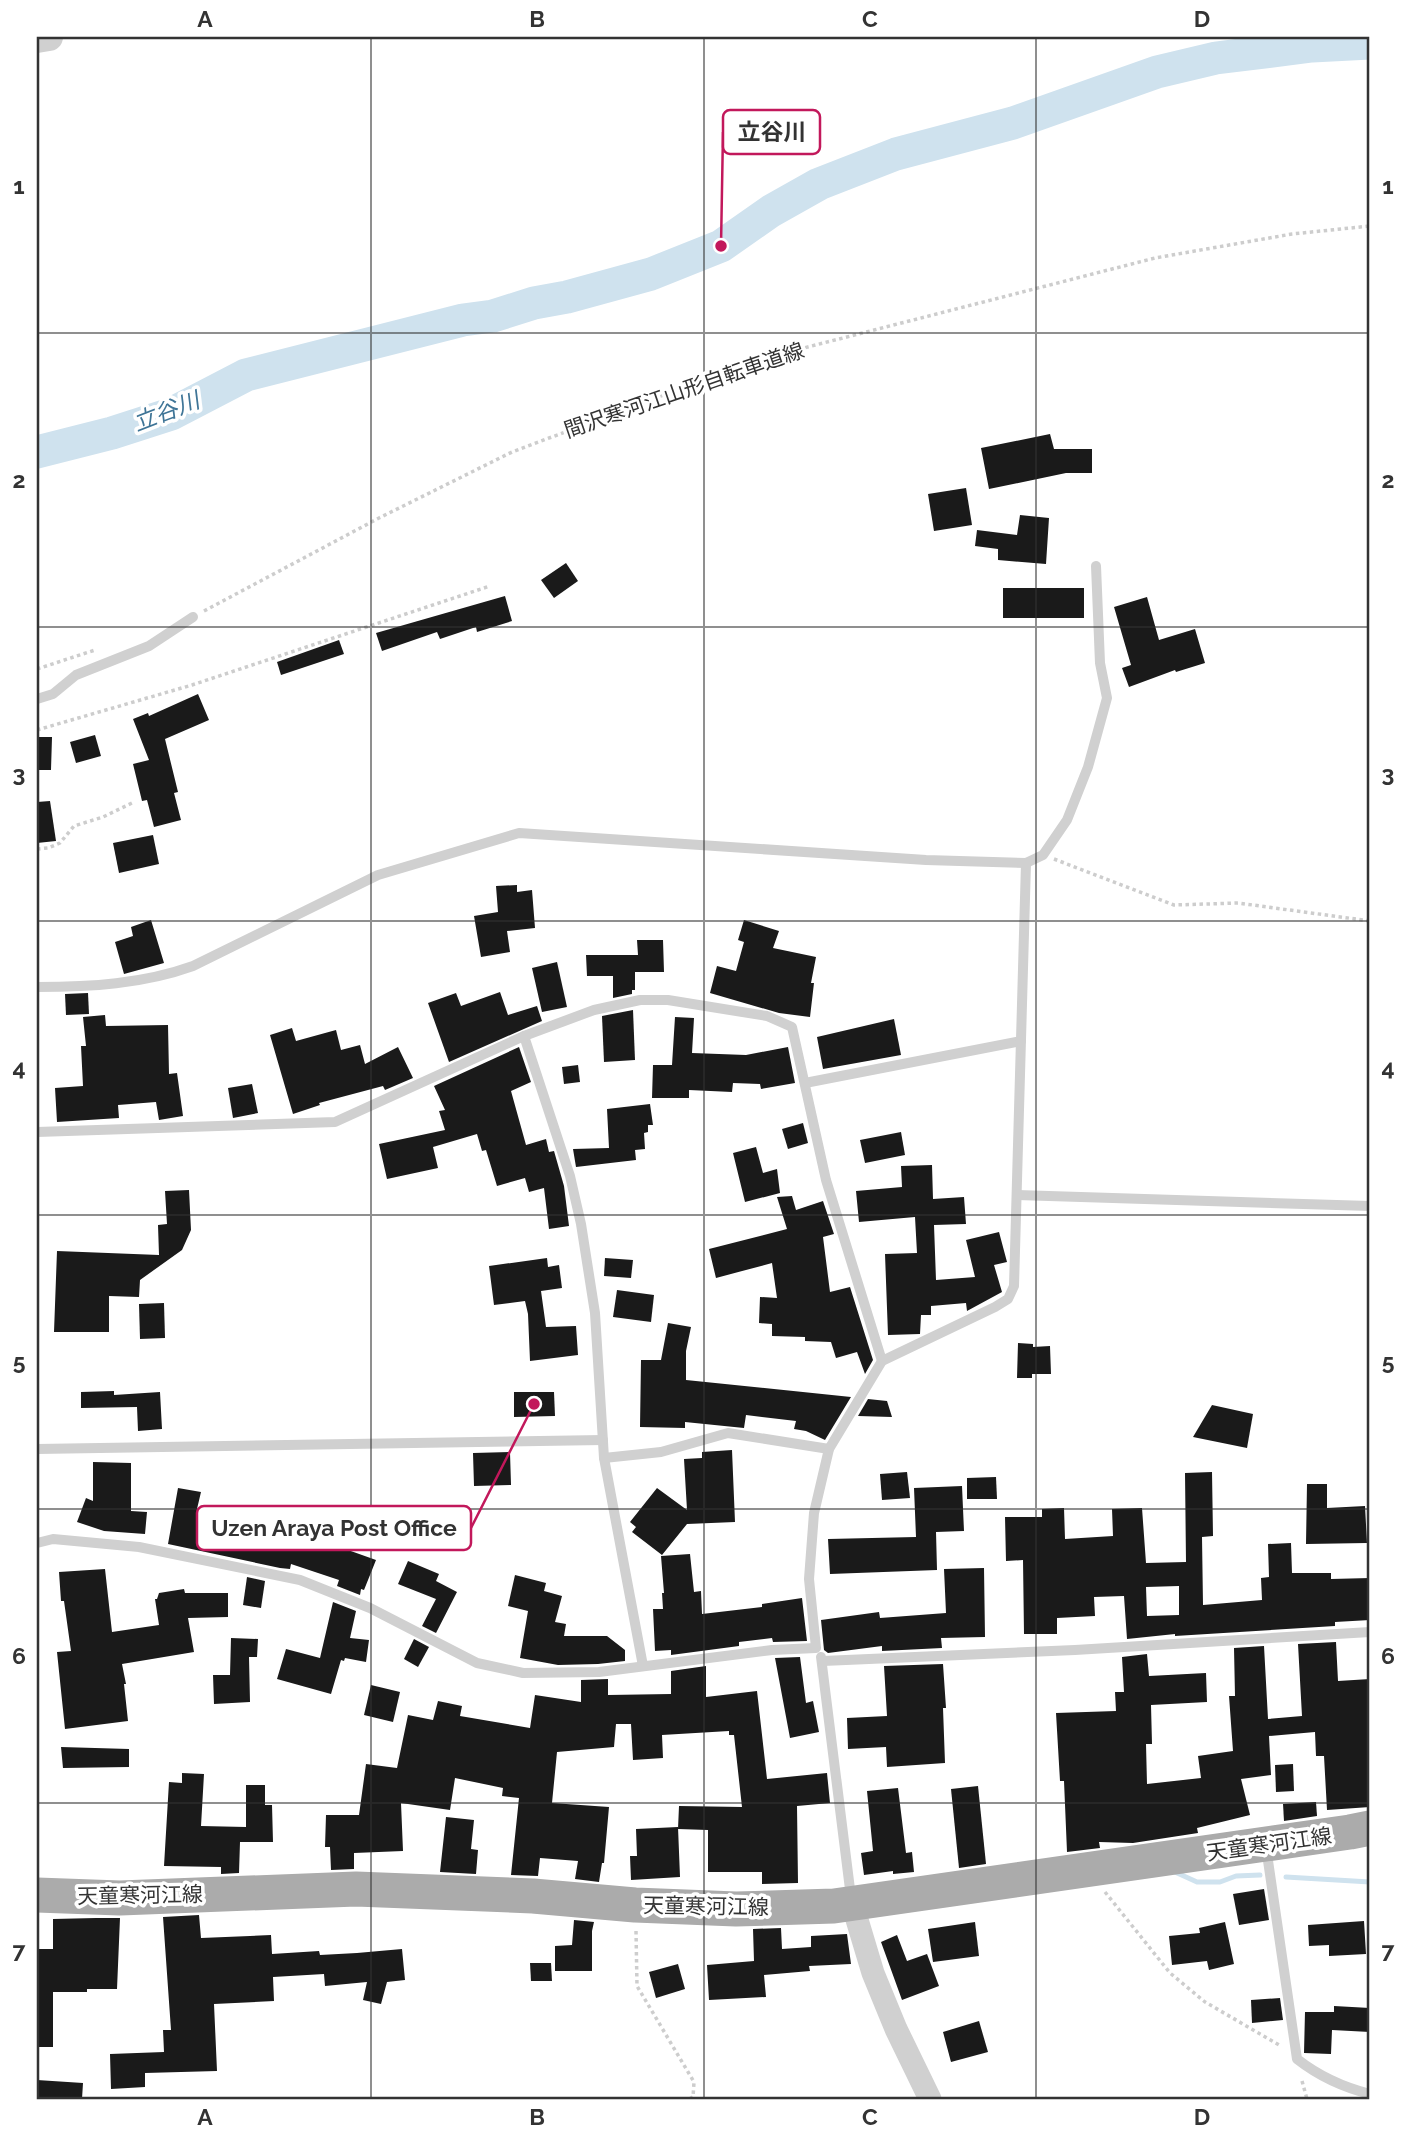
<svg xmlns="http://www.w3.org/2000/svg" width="1407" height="2136" viewBox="0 0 1407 2136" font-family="Raleway,'Noto Sans JP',sans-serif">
  <rect width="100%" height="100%" fill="#fff"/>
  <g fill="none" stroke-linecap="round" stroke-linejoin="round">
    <g stroke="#cfe2ee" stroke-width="5">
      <polyline points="1175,1872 1197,1882 1220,1882 1236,1876 1260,1875"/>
      <polyline points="1286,1877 1370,1882"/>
    </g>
    <polyline stroke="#cfe2ee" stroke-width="33" points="37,452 112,433 171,414 246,375 463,320 493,316 534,303 567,297 651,274 721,246 771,211 819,184 896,154 1013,123 1157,72 1216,58 1312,46 1370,43"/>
  </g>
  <g fill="#1a1a1a" fill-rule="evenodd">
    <polygon points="1050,434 1054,449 1092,449 1092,473 1066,473 989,489 981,448"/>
    <polygon points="966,488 972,525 934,531 928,494"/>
    <polygon points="1020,515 1049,518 1046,564 998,560 998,549 975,546 977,530 1017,535"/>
    <polygon points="566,563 578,581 554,598 541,580"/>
    <rect x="1003" y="588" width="81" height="30"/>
    <polygon points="505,596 512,621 477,632 476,627 440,639 437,632 382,651 376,633"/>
    <polygon points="1147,597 1159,640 1195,629 1205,663 1176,672 1175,670 1129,687 1122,668 1131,665 1114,607"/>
    <polygon points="339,640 344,654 281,675 277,662"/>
    <polygon points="198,694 209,720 165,739 178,792 174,793 181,820 154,827 147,800 142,801 133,764 149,760 133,719 148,713 149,716"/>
    <polygon points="95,735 101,756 76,763 70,742"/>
    <polygon points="37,737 52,737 51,770 37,770"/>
    <polygon points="50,801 56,841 37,843 37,802"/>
    <polygon points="153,835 159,864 119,873 113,843"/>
    <polygon points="517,885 517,892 532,890 535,928 507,931 510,952 481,957 474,916 498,912 496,886"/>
    <polygon points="151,920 164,963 124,974 115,942 133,936 131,927"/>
    <polygon points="744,920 779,931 773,948 816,957 811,983 814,983 810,1017 779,1013 710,993 717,966 736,971 744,942 738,940"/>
    <polygon points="637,940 663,940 664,972 635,972 635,990 632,990 632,994 613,998 613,976 587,976 586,955 638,955"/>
    <polygon points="557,962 567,1007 542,1012 532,968"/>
    <polygon points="500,992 508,1015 537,1006 542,1021 449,1062 428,1003 456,993 461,1006"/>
    <polygon points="88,993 89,1014 66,1015 65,994"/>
    <polygon points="633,1010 635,1060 604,1062 602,1016"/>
    <polygon points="105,1015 106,1026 168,1025 169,1074 177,1073 183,1116 159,1120 156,1102 118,1105 119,1118 57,1122 55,1088 83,1086 81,1046 86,1046 83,1017"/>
    <polygon points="675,1017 694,1018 692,1053 746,1055 788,1047 795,1083 761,1089 760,1084 733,1083 732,1092 689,1090 689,1098 652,1098 653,1065 672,1065"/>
    <polygon points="894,1019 901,1055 823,1069 817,1037"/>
    <polygon points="292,1028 296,1041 336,1030 341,1050 360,1045 365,1064 398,1047 413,1078 385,1090 383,1086 319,1103 320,1105 293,1114 270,1035"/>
    <polygon points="519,1047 531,1082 511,1091 526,1145 546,1139 549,1152 554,1151 564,1186 569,1226 549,1229 544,1188 529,1192 525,1178 497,1186 486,1150 482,1151 477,1134 433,1147 438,1168 387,1179 379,1144 445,1130 439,1111 445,1110 434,1086"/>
    <polygon points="578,1065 580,1082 564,1084 562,1067"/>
    <polygon points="252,1084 258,1113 233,1118 228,1088"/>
    <polygon points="650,1104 653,1125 648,1125 648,1132 644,1133 645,1149 635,1150 636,1160 576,1167 573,1149 609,1148 607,1109"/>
    <polygon points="803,1123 808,1143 788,1149 782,1129"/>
    <polygon points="901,1132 905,1155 865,1163 860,1140"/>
    <polygon points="756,1147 763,1173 777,1169 780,1193 745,1202 733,1153"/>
    <polygon points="932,1165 933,1199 964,1197 966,1224 934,1225 936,1280 975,1277 966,1240 999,1232 1007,1262 994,1265 1002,1292 967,1311 966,1303 931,1306 931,1315 921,1315 920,1334 888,1335 885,1254 917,1253 915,1217 859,1222 856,1191 902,1187 901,1166"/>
    <polygon points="189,1190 191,1230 182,1250 140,1280 139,1297 109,1296 109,1332 54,1332 57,1251 159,1255 158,1225 167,1224 165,1191"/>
    <polygon points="792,1196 796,1210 823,1201 834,1234 823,1237 830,1292 850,1287 873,1360 865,1374 857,1352 836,1358 831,1342 805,1341 805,1337 772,1336 772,1324 759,1323 760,1297 777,1298 772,1263 716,1278 709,1249 787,1229 777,1197"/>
    <polygon points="547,1258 548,1267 559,1265 562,1288 541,1291 546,1327 576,1326 578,1355 530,1361 528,1314 525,1301 494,1305 489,1266"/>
    <polygon points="605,1258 633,1260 631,1278 604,1276"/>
    <polygon points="617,1290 654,1295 651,1322 613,1317"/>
    <polygon points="164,1303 165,1338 140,1339 139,1304"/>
    <polygon points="668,1323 691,1327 686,1351 686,1380 851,1397 825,1440 806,1431 794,1429 796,1421 746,1415 744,1428 685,1422 685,1428 640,1427 641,1360 661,1360"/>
    <polygon points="1018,1343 1033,1344 1033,1347 1050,1346 1051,1374 1032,1374 1032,1378 1017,1378"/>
    <polygon points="114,1391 114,1395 160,1392 162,1429 138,1431 137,1407 81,1408 81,1392"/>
    <polygon points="514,1392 554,1392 555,1416 514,1417"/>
    <polygon points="868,1399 887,1401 892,1417 858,1416"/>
    <polygon points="1212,1405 1253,1414 1247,1448 1193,1437"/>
    <polygon points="732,1450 735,1522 687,1524 662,1555 632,1532 636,1527 630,1522 657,1488 687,1510 684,1459 702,1458 702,1452"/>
    <polygon points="510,1452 511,1485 474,1486 473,1453"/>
    <polygon points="93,1462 131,1463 131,1511 147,1512 145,1534 104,1531 77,1522 86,1498 93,1501"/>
    <polygon points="907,1472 910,1498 882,1500 880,1474"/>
    <path d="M1212,1472L1213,1536L1202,1537L1203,1605L1262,1600L1261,1578L1269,1577L1268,1544L1291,1543L1292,1573H1331V1579L1370,1578V1620L1335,1622V1626L1175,1636V1634L1127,1639L1124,1596L1094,1597L1095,1616L1057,1618V1634H1024L1023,1560L1006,1561L1005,1517H1042V1509L1064,1508L1065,1539L1113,1536L1112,1509L1142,1508L1146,1563L1186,1562L1185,1473ZM1179,1586V1615L1147,1616L1146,1587Z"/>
    <polygon points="996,1477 997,1499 967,1499 967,1478"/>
    <polygon points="1307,1484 1327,1484 1327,1508 1365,1506 1367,1543 1306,1544"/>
    <polygon points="962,1486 964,1531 936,1532 937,1570 830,1574 828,1539 916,1537 914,1488"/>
    <polygon points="178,1488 201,1492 197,1509 244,1515 243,1526 306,1535 376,1560 364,1590 361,1589 360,1595 337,1586 339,1580 291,1564 290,1569 280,1568 168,1544"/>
    <polygon points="690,1554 694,1592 701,1591 702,1614 762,1607 762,1604 802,1598 807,1641 773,1642 772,1638 739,1642 739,1646 671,1655 671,1650 655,1651 653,1609 663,1609 662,1593 664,1593 661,1556"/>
    <polygon points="408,1561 439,1574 436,1581 457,1592 436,1633 422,1626 436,1599 398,1584"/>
    <polygon points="984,1568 985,1637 941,1638 942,1648 882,1651 882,1646 828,1653 824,1650 821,1620 879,1612 880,1618 946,1613 944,1569"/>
    <polygon points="105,1569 112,1632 159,1625 155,1599 157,1599 159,1593 184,1589 185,1593 228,1593 228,1617 188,1618 194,1652 122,1664 126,1684 124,1684 128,1721 65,1729 57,1652 71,1651 64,1601 61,1601 59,1572"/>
    <polygon points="515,1575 546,1583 544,1591 562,1596 555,1622 566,1624 564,1636 607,1636 625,1650 625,1661 598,1664 558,1665 520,1658 528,1611 508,1606"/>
    <polygon points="247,1577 265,1581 261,1608 243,1605"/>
    <polygon points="333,1602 356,1611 350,1638 369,1640 366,1662 345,1658 344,1661 341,1660 331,1694 277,1679 286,1649 320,1658"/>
    <polygon points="231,1638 258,1639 257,1657 249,1657 250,1702 214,1704 213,1675 230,1675"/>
    <polygon points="414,1639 429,1647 418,1667 404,1659"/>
    <polygon points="1336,1642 1338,1681 1370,1679 1370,1807 1327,1810 1324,1756 1316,1756 1315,1732 1269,1736 1271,1775 1241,1779 1250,1815 1197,1828 1198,1833 1133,1843 1099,1842 1100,1848 1067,1852 1064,1781 1060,1781 1056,1713 1116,1711 1115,1692 1124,1692 1122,1657 1147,1654 1149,1676 1206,1673 1207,1702 1151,1705 1152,1744 1146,1744 1147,1784 1201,1778 1198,1756 1233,1751 1229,1696 1235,1696 1234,1648 1264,1646 1268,1719 1302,1716 1298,1644"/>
    <polygon points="800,1657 806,1703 813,1701 819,1732 790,1738 775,1658"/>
    <polygon points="943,1664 946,1708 943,1708 945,1763 887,1767 886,1747 848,1749 847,1718 887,1716 884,1666"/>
    <polygon points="706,1666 706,1697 757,1691 767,1779 827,1773 830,1803 797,1806 798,1883 762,1884 762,1872 708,1872 708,1830 678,1829 679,1806 742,1807 734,1735 729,1735 729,1731 662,1735 663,1758 633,1760 631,1724 616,1724 614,1747 557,1752 552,1803 609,1807 604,1863 602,1863 599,1882 575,1879 578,1861 540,1858 538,1876 511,1875 519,1798 502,1796 503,1788 455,1778 450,1810 401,1803 403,1851 354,1853 354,1869 331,1870 330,1847 325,1847 326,1815 359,1815 366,1764 397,1768 408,1715 433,1720 438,1701 462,1706 460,1716 530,1728 535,1695 581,1702 581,1680 608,1679 608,1695 671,1694 671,1671"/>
    <polygon points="371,1685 400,1692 393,1722 364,1715"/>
    <polygon points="61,1747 129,1749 129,1767 63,1768"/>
    <polygon points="1293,1764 1294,1791 1276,1792 1275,1765"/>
    <polygon points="182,1773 204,1774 201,1826 246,1827 246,1785 265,1785 265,1805 272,1805 273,1842 240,1842 239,1873 221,1874 221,1867 164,1866 169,1782 182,1783"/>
    <polygon points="978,1786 986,1864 959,1868 951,1789"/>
    <polygon points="898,1788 906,1853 912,1852 914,1872 893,1874 893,1871 864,1875 861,1853 873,1851 867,1791"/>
    <polygon points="1316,1802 1317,1816 1284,1821 1283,1804"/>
    <polygon points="446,1817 474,1820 471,1849 478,1850 476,1874 440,1872"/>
    <polygon points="678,1827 680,1877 631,1880 630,1856 637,1856 636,1829"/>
    <polygon points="1264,1889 1269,1920 1239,1925 1233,1894"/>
    <polygon points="199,1915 201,1938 271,1935 272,1954 319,1951 320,1955 357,1953 402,1949 405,1980 387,1982 381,2004 363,2000 367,1982 325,1986 324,1974 273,1977 274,2001 214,2004 217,2071 145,2073 145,2087 111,2089 110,2054 164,2052 163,2030 171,2030 163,1917"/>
    <polygon points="96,1918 120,1918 117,1989 87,1989 87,1992 53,1992 53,2047 37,2047 37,1949 53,1949 53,1919"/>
    <polygon points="574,1920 594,1922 592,1931 592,1971 555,1971 555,1946 572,1945"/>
    <polygon points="1364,1921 1366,1954 1329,1956 1329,1945 1309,1946 1308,1925"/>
    <polygon points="975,1922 979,1956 933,1962 928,1929"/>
    <polygon points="1225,1922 1234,1964 1209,1970 1207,1961 1172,1965 1169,1936 1200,1933 1199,1928"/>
    <polygon points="781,1928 782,1949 811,1947 811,1936 847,1934 851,1964 809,1966 810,1971 764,1975 766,1997 709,2000 707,1965 754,1961 753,1929"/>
    <polygon points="897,1935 907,1961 927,1954 939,1986 902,2000 881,1942"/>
    <polygon points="530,1963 551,1963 552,1981 531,1981"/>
    <polygon points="678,1964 685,1989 656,1998 649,1972"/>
    <polygon points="1280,1998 1283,2020 1252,2023 1251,2000"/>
    <polygon points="1334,2006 1370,2008 1370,2032 1332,2030 1331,2054 1304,2053 1305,2012 1334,2012"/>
    <polygon points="979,2021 988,2052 951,2062 943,2032"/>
    <polygon points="37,2080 83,2083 82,2099 37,2099"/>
  </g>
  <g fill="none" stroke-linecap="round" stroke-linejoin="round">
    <g stroke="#cdcdcd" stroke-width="3.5" stroke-dasharray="3.5 3.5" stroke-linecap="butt">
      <polyline points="204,611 379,518 512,452 658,397 796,350 1155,258 1292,234 1370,226"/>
      <polyline points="37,669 95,650"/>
      <polyline points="37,730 192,685 490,586"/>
      <polyline points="37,849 48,848 60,843 74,826 103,817 134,802"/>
      <polyline points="1054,859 1174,905 1238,903 1370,921"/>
      <polyline points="1105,1892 1170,1973 1205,2002 1281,2046"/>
      <polyline points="636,1931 637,1986 694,2082 693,2097 689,2099"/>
      <polyline points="1302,2081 1307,2099"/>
    </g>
    <g stroke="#d0d0d0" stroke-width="10">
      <polyline points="37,699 53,694 76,675 149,646 193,617"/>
      <path d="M37,987C90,987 143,984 193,966L378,875L519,833L926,860L1026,863L1043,855L1067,820L1088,767L1107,698L1100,663L1096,566"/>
      <polyline points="524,1036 570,1176 581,1224 595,1313 604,1458 643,1666"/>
      <polyline points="805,1083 1021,1041"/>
      <polyline points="37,1132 335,1122 524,1036 594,1010 640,1000 668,1000 767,1016 792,1027 826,1180 882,1361"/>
      <polyline points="1017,1195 1370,1206"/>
      <polyline points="37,1449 603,1440"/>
      <polyline points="604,1458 661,1452 728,1433 829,1449"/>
      <polyline points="37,1543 53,1539 139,1547 300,1580 370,1608 477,1663 523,1673 599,1672 772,1650 816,1648 809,1579 814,1513 829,1449 882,1361 995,1307 1008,1299 1014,1286 1026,863"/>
      <polyline points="821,1657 851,1897"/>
      <polyline points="823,1661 1075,1650 1370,1632"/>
      <path d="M1266,1847L1297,2059C1320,2077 1342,2087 1370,2094"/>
    </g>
    <polyline stroke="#d0d0d0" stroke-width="23" points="852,1903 873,1973 896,2029 930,2099"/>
    <polyline stroke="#d0d0d0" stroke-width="28" points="37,39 49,37"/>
    <polyline stroke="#ababab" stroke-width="35" points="37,1895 120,1898 356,1889 533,1896 635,1905 736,1909 834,1906 1350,1832 1370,1828"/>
  </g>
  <path fill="none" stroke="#333" stroke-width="2" stroke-opacity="0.55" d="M371,37V2099M704,37V2099M1036,37V2099M37,333H1370M37,627H1370M37,921H1370M37,1215H1370M37,1509H1370M37,1803H1370"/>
  <g text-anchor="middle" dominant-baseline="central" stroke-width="7" stroke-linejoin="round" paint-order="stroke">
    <g font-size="21" fill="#333" stroke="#fff">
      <text transform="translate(684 390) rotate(-19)">間沢寒河江山形自転車道線</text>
      <text transform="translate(1269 1844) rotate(-8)">天童寒河江線</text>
      <text transform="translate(140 1895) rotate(-1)">天童寒河江線</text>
      <text transform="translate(706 1906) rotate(1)">天童寒河江線</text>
    </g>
    <g font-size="23" font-style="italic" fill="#3f7597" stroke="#fff">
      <text transform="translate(166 411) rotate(-21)">立谷川</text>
    </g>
  </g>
  <path fill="none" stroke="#c2185b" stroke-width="2.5" d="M721 246L723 132M534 1404L471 1528"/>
  <g fill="#c2185b" stroke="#fff" stroke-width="2.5">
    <circle cx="721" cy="246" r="7"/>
    <circle cx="534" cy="1404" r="7"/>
  </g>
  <g fill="#fff" stroke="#c2185b" stroke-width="2.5">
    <rect x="723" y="110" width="97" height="44" rx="7"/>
    <rect x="197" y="1506" width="274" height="44" rx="7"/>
  </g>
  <g font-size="23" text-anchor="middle" font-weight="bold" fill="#333">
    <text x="772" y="140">立谷川</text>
    <text x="334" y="1536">Uzen Araya Post Office</text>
  </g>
  <rect width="1407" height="2136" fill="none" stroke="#ffffff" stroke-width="77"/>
  <rect x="38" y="38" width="1330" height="2060" fill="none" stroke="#333" stroke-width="2.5"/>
  <g font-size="23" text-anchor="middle" font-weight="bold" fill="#333">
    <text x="205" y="27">A</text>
    <text x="537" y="27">B</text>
    <text x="870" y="27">C</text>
    <text x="1202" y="27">D</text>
    <text x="19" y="194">1</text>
    <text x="1388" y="194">1</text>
    <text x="19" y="488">2</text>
    <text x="1388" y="488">2</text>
    <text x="19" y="782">3</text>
    <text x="1388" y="782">3</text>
    <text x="19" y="1076">4</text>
    <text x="1388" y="1076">4</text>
    <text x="19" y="1370">5</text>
    <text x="1388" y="1370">5</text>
    <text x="19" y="1664">6</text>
    <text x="1388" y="1664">6</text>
    <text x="19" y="1958">7</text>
    <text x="1388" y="1958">7</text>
    <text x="205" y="2125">A</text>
    <text x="537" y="2125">B</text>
    <text x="870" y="2125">C</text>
    <text x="1202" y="2125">D</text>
  </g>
</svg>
